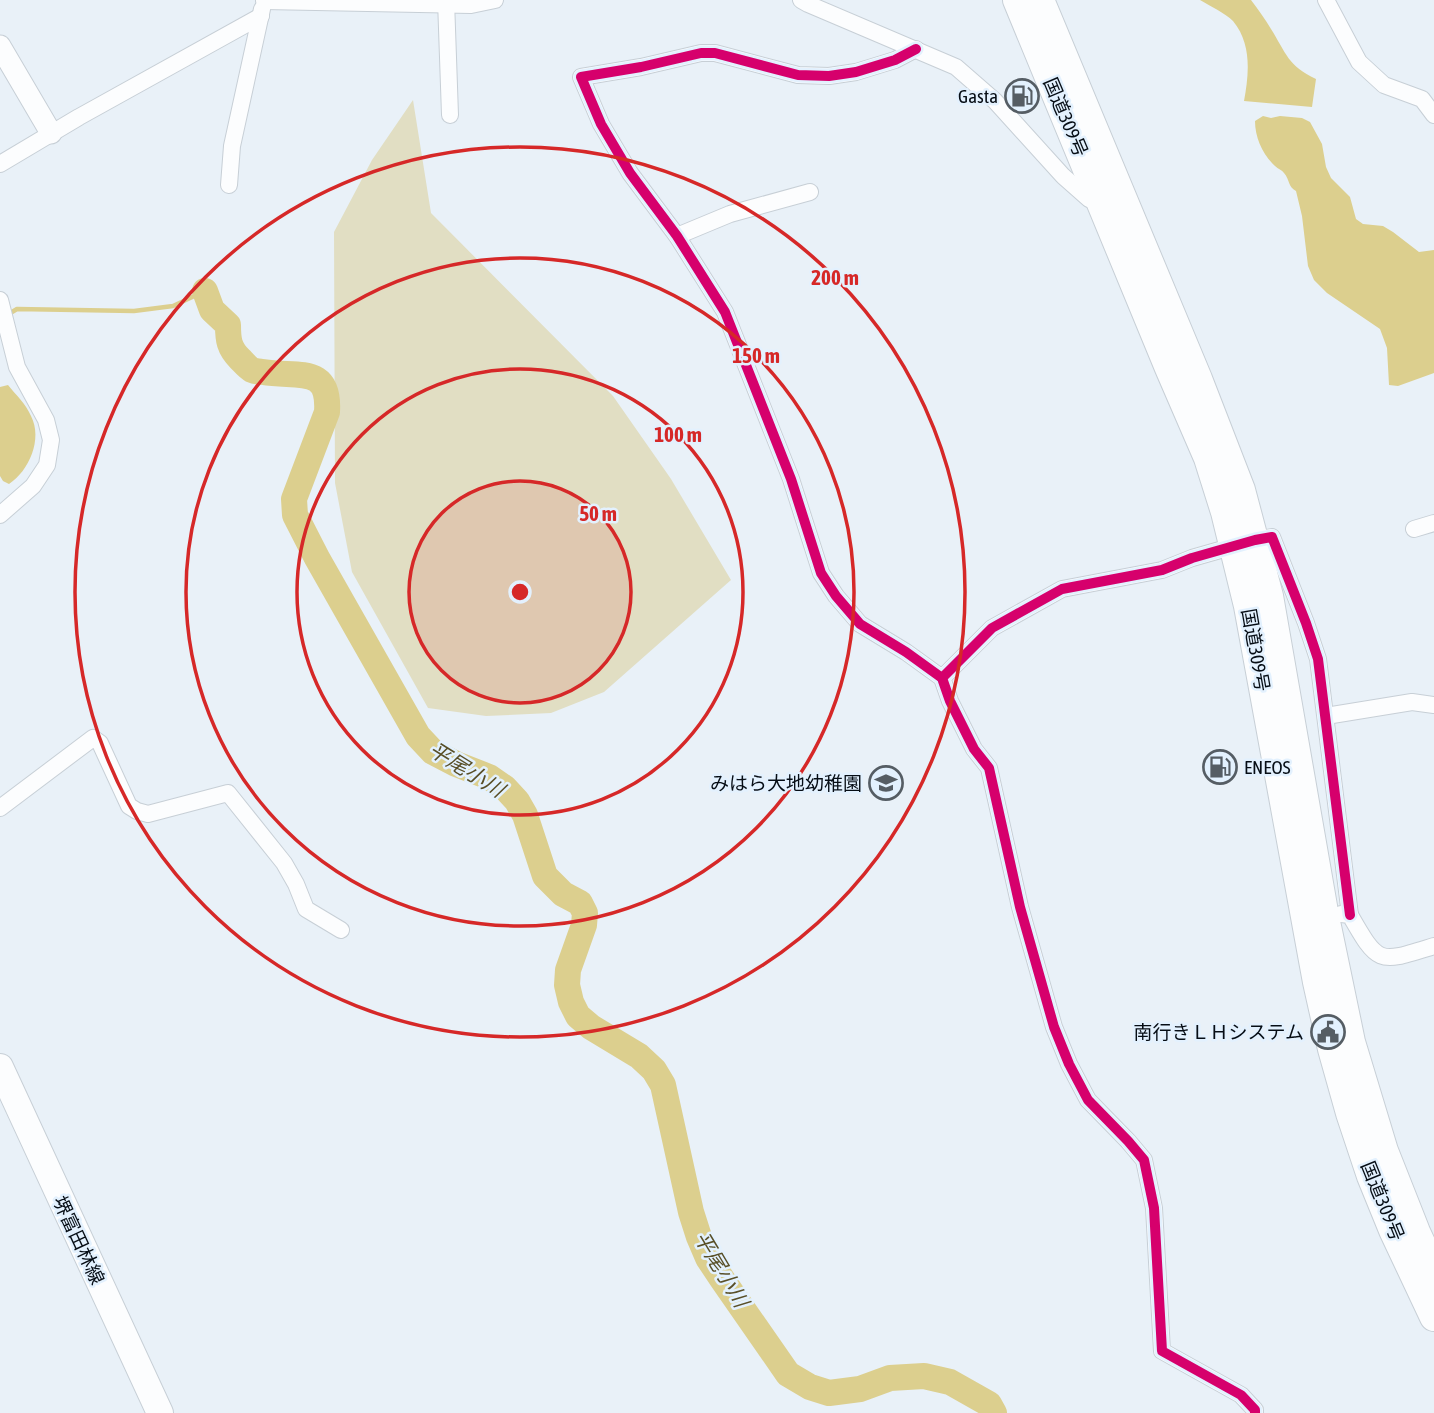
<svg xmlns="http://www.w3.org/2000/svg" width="1434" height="1413" viewBox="0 0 1434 1413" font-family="'Asap Condensed','Noto Sans JP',sans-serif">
  <rect width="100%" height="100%" fill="#e9f1f8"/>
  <polygon fill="#e1dec3" points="413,100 431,213 613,396 671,479 731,580 604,692 551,713 486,716 428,708 352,572 335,483 334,232 372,160"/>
  <g fill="#dccf8e">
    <path d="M1200,0H1251C1258,9 1265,19 1271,29C1286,53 1288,66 1316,79L1312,107L1244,101C1249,74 1252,44 1233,21C1225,13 1210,6 1200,0Z"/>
    <path d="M1263,116L1271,118L1280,116L1302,118L1310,122L1322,144L1326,167L1331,178L1350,197L1356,219L1363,224L1383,226L1393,232L1419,252L1434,250V373L1398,386L1389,385L1387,348L1380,329L1327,293L1314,280L1308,266L1302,216L1296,191C1288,187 1290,180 1284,173C1282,170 1278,169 1275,166C1263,155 1255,138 1255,121Z"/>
    <path d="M8,385C16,395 26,404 31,416C43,439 29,471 9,484L3,481L0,476V387Z"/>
  </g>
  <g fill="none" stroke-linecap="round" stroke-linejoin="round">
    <polyline stroke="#dccf8e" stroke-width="4.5" points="7,315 17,309 134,311 173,306 205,291"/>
    <path stroke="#dccf8e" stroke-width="26" d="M205,291L212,310L228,325C228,340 229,348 240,359C243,362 248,368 252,370C253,371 262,372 263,372C297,378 330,364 327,412L294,499L295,515L317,558L418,736L433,752L456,764L489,777L505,788L517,801L525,815L545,876L563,894L580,903L585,913L584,925L568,970L567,985L571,1002L578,1016L591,1027L639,1056L654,1070L663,1085L691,1212L699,1237L708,1258L722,1279L788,1374L810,1387L829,1393L860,1389L890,1378L924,1376L950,1382L989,1404L994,1413"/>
    <g stroke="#c7cfd6" stroke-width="18">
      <g id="minor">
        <polyline points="446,0 450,115"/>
        <polyline points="801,0 808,4 956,67 995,101 1063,176 1089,199 1097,202"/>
        <polyline points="1326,0 1359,62 1384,85 1422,99 1434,115"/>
        <polyline points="264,1 471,5 495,0"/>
        <polyline points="916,49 895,60 856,72 829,76 798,75 715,53 701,53 641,67 581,77 601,124 630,173 677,236 725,312 791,479 821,573 836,596 860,624 906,652 942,678 950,701 974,749 989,768 1020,907 1054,1027 1069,1064 1088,1100 1128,1141 1144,1160 1154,1208 1162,1351 1241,1395 1255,1410 1255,1413"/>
        <polyline points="0,164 79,117 261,16"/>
        <polyline points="229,185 232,146 262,9"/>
        <polyline points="677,236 730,214 810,192"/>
        <polyline points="0,300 17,367 46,420 51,440 47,465 33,486 0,515"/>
        <polyline points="1414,529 1434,523"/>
        <polyline points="942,678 992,628 1062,589 1162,570 1192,558 1255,540 1272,537 1306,623 1318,659 1350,915"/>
        <polyline points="1326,716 1412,702 1434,705"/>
        <polyline points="0,808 93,738 100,743 129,806 137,811 148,814 228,793 284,863 296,884 306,909 341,930"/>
        <path d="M1341,914L1350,915C1379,966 1379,963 1434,946"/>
      </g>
    </g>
    <g stroke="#c7cfd6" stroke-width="23">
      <polyline id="tertiary" points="0,46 51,133"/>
    </g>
    <g stroke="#c7cfd6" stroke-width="28">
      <polyline id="primary" points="0,1067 160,1413"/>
    </g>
    <g stroke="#c7cfd6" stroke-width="30">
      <g id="trunk">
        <polyline points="1017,0 1169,368 1208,458 1225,512 1248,606 1317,982 1332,1049 1350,1113 1371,1176 1393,1230 1434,1317"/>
        <polyline points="1040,0 1198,379 1241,490 1269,596 1324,912 1351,1042 1384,1151 1416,1232 1434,1271"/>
      </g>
    </g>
    <use href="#minor" stroke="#fcfdfe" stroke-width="16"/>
    <use href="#tertiary" stroke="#fcfdfe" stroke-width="21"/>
    <use href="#primary" stroke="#fcfdfe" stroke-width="26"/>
    <use href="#trunk" stroke="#fcfdfe" stroke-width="28"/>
    <g stroke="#e3f1fe" stroke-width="15">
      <g id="cycleway">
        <polyline points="916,49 895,60 856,72 829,76 798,75 715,53 701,53 641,67 581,77 601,124 630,173 677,236 725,312 791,479 821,573 836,596 860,624 906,652 942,678 950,701 974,749 989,768 1020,907 1054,1027 1069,1064 1088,1100 1128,1141 1144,1160 1154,1208 1162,1351 1241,1395 1255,1410 1255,1413"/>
        <polyline points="942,678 992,628 1062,589 1162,570 1192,558 1255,540 1272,537 1306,623 1318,659 1350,915"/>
      </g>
    </g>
    <use href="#cycleway" stroke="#d6006c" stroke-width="10"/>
  </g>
  <circle cx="520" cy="592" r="111" fill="#d62828" fill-opacity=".12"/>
  <g fill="none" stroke="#d62828" stroke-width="3.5">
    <circle cx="520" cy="592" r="111"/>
    <circle cx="520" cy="592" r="223"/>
    <circle cx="520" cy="592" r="334"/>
    <circle cx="520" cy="592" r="445"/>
  </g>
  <defs>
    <g id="fuel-ring" transform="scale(1.75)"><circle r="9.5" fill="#e3f1fe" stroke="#555d64" stroke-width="1.5"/><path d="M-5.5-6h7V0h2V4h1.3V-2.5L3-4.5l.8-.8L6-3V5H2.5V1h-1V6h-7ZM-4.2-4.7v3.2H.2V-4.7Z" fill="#555d64"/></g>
    <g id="school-ring" transform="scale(1.75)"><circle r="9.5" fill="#e3f1fe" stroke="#555d64" stroke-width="1.5"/><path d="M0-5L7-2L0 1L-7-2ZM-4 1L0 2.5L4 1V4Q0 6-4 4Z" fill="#555d64"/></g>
    <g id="civic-ring" transform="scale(1.75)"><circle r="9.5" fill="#e3f1fe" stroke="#555d64" stroke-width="1.5"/><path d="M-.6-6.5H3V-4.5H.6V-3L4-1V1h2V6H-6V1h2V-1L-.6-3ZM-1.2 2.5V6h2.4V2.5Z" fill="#555d64"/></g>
  </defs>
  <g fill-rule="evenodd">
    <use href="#fuel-ring" x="1022" y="96"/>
    <use href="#fuel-ring" x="1220" y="767"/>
    <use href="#school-ring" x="886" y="783"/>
    <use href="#civic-ring" x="1328" y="1032"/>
  </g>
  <g text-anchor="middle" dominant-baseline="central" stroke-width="5" stroke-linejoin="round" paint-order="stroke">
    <g font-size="19" fill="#060d15" stroke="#e3f1fe" text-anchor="end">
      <text x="998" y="96">Gasta</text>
      <text x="1244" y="767" text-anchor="start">ENEOS</text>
      <text x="862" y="783">みはら大地幼稚園</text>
      <text x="1304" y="1032">南行きＬＨシステム</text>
    </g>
    <g font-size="19" fill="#060d15" stroke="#e3f1fe">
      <text transform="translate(1066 117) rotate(67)">国道309号</text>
      <text transform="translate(1256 650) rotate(80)">国道309号</text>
      <text transform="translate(1383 1201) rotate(68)">国道309号</text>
      <text transform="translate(79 1240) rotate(65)">堺富田林線</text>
    </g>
    <g font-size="21" font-style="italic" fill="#594f27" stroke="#e3f1fe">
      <text transform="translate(467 769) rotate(32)">平尾小川</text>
      <text transform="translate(722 1269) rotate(59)">平尾小川</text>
    </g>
  </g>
  <circle cx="520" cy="592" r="10" fill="#d62828" stroke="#e3f1fe" stroke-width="3.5"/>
  <g font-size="21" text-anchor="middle" font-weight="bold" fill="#d62828" stroke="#e3f1fe" stroke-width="5" stroke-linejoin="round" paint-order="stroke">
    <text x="835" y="285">200 m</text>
    <text x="756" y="363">150 m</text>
    <text x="678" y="442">100 m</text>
    <text x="598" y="521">50 m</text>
  </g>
</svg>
